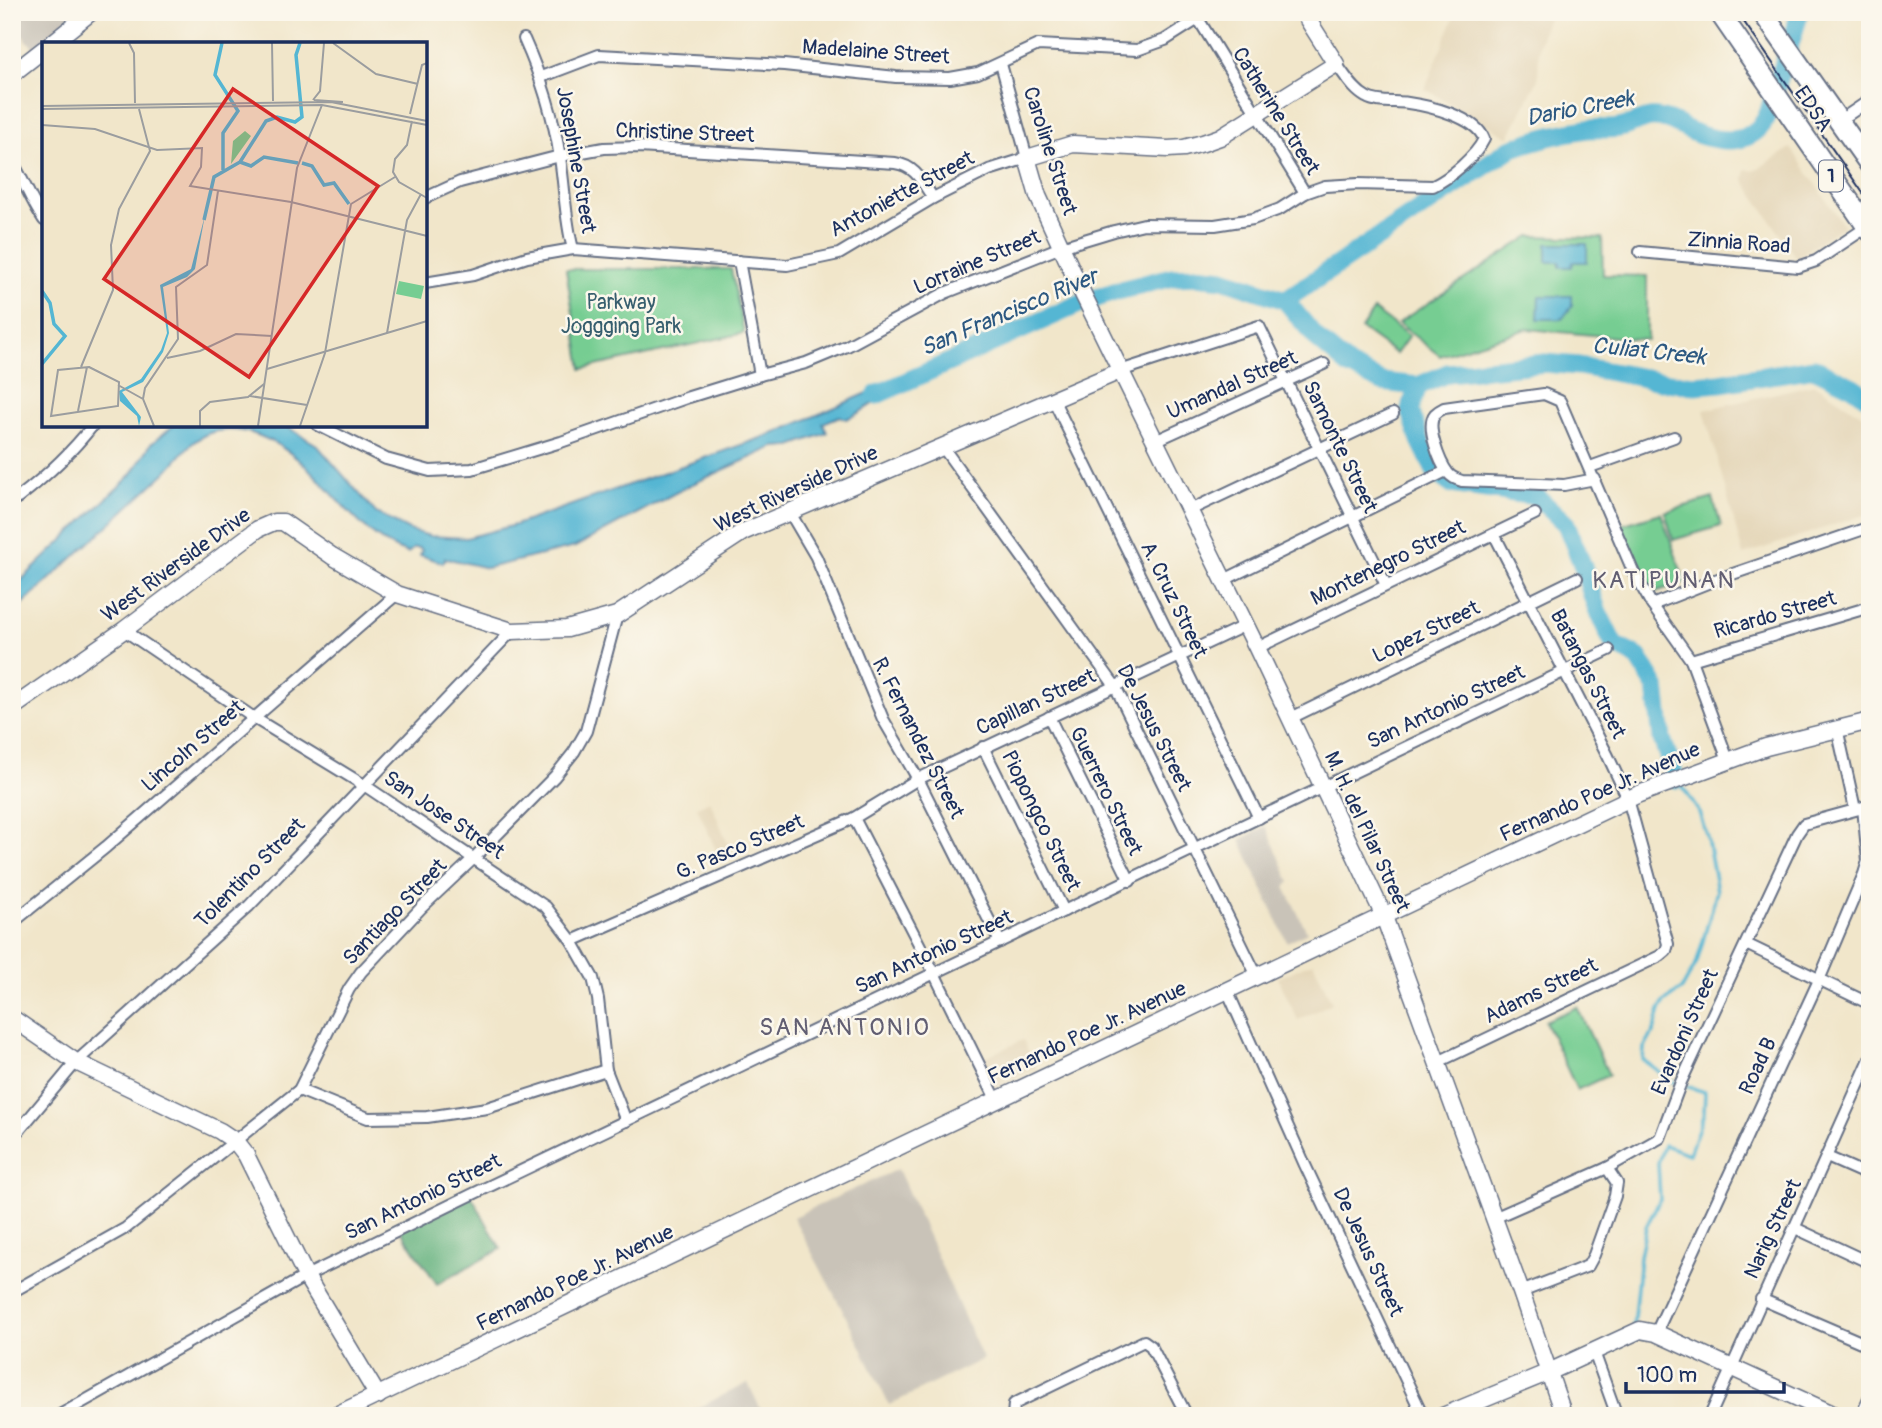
<svg xmlns="http://www.w3.org/2000/svg" width="1882" height="1428" viewBox="0 0 1882 1428" font-family="Pangolin,sans-serif">
  <rect width="100%" height="100%" fill="#fbf7ec"/>
  <filter id="ink" filterUnits="userSpaceOnUse"><feTurbulence type="fractalNoise" baseFrequency=".0143" numOctaves="2"/><feDisplacementMap in="SourceGraphic" scale="14" xChannelSelector="R" yChannelSelector="G"/><feConvolveMatrix kernelMatrix="1 2 1 2 8 2 1 2 1" color-interpolation-filters="sRGB"/></filter>
  <filter id="wash" filterUnits="userSpaceOnUse"><feTurbulence type="fractalNoise" baseFrequency=".00686" numOctaves="4" result="noise"/><feDisplacementMap in="SourceGraphic" scale="28" xChannelSelector="R" yChannelSelector="G"/><feGaussianBlur stdDeviation="1.57" result="paint"/><feColorMatrix in="noise" values="0 0 0 0 0 0 0 0 0 0 0 0 0 0 0 0 0 1.4 0 .05"/><feComposite in="paint" operator="in"/></filter>
  <g filter="url(#wash)">
    <rect width="100%" height="100%" fill="#f1e6ca"/>
    <g fill="#e4d6b8">
      <polygon points="1456,12 1513,12 1517,18 1526,12 1550,12 1539,43 1538,79 1509,137 1425,89"/>
      <polygon points="1791,148 1844,226 1796,258 1744,180 1746,169 1754,171"/>
      <polygon points="1815,384 1870,420 1870,513 1743,555 1704,410"/>
      <polygon points="710,801 731,851 719,857 697,807"/>
      <polygon points="1313,962 1332,1003 1298,1020 1278,978"/>
      <polygon points="1023,1040 1037,1069 995,1088 981,1059"/>
    </g>
    <g fill="#c9c3b8">
      <polygon points="12,12 76,12 34,48 12,25"/>
      <polygon points="1266,826 1290,882 1285,887 1307,932 1287,942 1240,840"/>
      <polygon points="898,1169 983,1359 889,1405 853,1330 793,1217"/>
      <polygon points="748,1383 764,1416 681,1416"/>
    </g>
    <g fill="#76cd92" stroke="#487e78" stroke-width="2">
      <polygon points="1530,236 1602,238 1603,275 1647,276 1647,340 1527,329 1440,356 1398,323"/>
      <polygon points="566,269 731,269 744,333 582,369"/>
      <polygon points="1374,310 1409,336 1396,354 1361,329"/>
      <polygon points="1713,498 1721,526 1673,540 1665,512"/>
      <polygon points="1661,513 1685,582 1649,594 1621,525"/>
      <polygon points="1577,1007 1609,1075 1577,1090 1545,1021"/>
    </g>
    <polygon fill="#60b07c" stroke="#3e706d" stroke-width="2" points="471,1195 501,1249 437,1284 400,1229"/>
    <g fill="#54b6d3" stroke="#387298" stroke-width="2">
      <polygon points="1547,244 1587,244 1587,262 1573,262 1572,267 1560,267 1560,262 1547,262"/>
      <polygon points="1539,296 1572,296 1572,306 1562,319 1538,319"/>
      <path d="M897,380L899,387C880,397 866,411 846,419L840,416L823,423L827,433L791,446L774,447L688,486L575,547L487,568L445,558L443,563L420,555L422,550L419,548H414L408,553C362,539 336,492 300,461C277,441 245,424 213,432C191,438 180,458 165,473C114,520 63,567 12,614V589L131,475L151,444L174,425H284L317,445L376,513L409,530L430,536L466,538L515,525L778,432Z"/>
    </g>
    <g fill="none" stroke-linecap="round" stroke-linejoin="round">
      <polyline stroke="#54b6d3" stroke-width="3.5" points="1633,1328 1640,1256 1646,1227 1660,1199 1658,1163 1664,1145 1689,1154 1704,1113 1705,1092 1673,1082 1643,1060 1644,1048 1654,1031 1660,1010 1664,1002 1682,989 1697,962 1717,891 1707,837 1699,812 1680,783"/>
      <g stroke="#54b6d3" stroke-width="19">
        <path d="M1285,300L1510,149C1536,139 1560,133 1587,129C1598,128 1609,130 1619,128C1630,126 1640,120 1650,118C1668,116 1685,130 1700,135C1728,144 1756,143 1768,114L1800,12"/>
        <polyline points="1418,386 1410,410 1420,440 1436,473 1451,484 1536,496 1566,524 1582,564 1597,610 1614,645 1638,657 1656,687 1662,739 1676,779"/>
        <polyline points="876,395 1079,304 1117,291 1172,277 1196,276 1223,279 1285,300 1318,340 1349,366 1382,382 1418,386 1448,373 1545,363 1579,366 1666,382 1694,385 1720,383 1814,368 1853,387 1870,399"/>
      </g>
    </g>
  </g>
  <g filter="url(#ink)">
    <g fill="none" stroke-linecap="round" stroke-linejoin="round">
      <g stroke="#666f84" stroke-width="14">
        <g id="street">
          <polyline points="1194,12 1305,193"/>
          <path d="M524,39C541,77 554,117 560,158C565,189 565,220 573,249"/>
          <polyline points="541,77 599,55 784,65 896,77 950,78 978,73 1038,45 1137,50 1165,40 1198,19"/>
          <polyline points="1839,121 1870,100"/>
          <path d="M12,161C24,181 31,201 44,220"/>
          <path d="M425,198L460,182L560,156L604,148L639,147L895,163C916,166 922,182 933,198"/>
          <polyline points="1640,252 1798,267 1816,261 1867,227"/>
          <polyline points="739,261 760,375"/>
          <polyline points="425,283 473,275 527,257 573,249 787,265 839,254 933,198 989,170 1027,158 1001,64"/>
          <polyline points="1120,371 1259,326 1386,585"/>
          <polyline points="1053,399 1259,818"/>
          <path d="M318,425L386,459L430,471L472,469L561,442L689,397L760,375L806,363L847,346L945,293L1061,247L1114,231L1144,224L1215,225L1253,219L1280,209L1305,193L1325,186L1358,184L1433,186C1450,178 1476,156 1484,139C1476,117 1430,106 1408,103C1394,101 1378,104 1366,97C1353,90 1345,75 1336,64"/>
          <polyline points="1155,441 1324,364"/>
          <polyline points="942,446 1115,686 1257,976"/>
          <polyline points="1590,467 1674,437"/>
          <path d="M1595,479L1564,485L1462,481C1456,479 1452,478 1448,473C1440,463 1425,426 1435,414C1436,413 1442,409 1444,408L1544,394L1560,401L1633,571L1652,605L1691,660L1728,760"/>
          <path d="M18,498C45,477 72,452 93,425"/>
          <polyline points="1190,510 1393,414"/>
          <polyline points="789,511 816,557 883,719 918,779 1000,942"/>
          <polyline points="1224,580 1446,471"/>
          <polyline points="1652,605 1715,580 1870,527"/>
          <polyline points="124,630 254,718 364,785 546,907 572,941 593,978 598,999 606,1070 626,1121"/>
          <polyline points="1257,648 1535,514"/>
          <polyline points="1691,660 1870,607"/>
          <polyline points="1049,717 1130,881"/>
          <polyline points="1291,718 1577,578"/>
          <polyline points="1837,728 1855,809"/>
          <polyline points="983,747 1064,911"/>
          <polyline points="854,818 934,973 996,1099"/>
          <polyline points="12,923 106,847 397,594"/>
          <polyline points="572,941 854,818 918,779 1246,625"/>
          <polyline points="1746,944 1870,1004"/>
          <polyline points="1227,990 1305,1165 1423,1416"/>
          <polyline points="1438,1062 1660,956 1666,951 1668,944 1628,799 1608,756 1494,534"/>
          <polyline points="299,1090 368,1118 427,1117 487,1108 606,1070"/>
          <polyline points="12,1139 76,1062 249,906 512,631"/>
          <polyline points="1827,1157 1870,1176"/>
          <polyline points="1494,1218 1607,1168 1660,1138 1681,1082 1797,834 1804,824 1870,806"/>
          <polyline points="1795,1228 1870,1263"/>
          <polyline points="12,1292 126,1228 299,1090 349,989 361,972 421,908 474,858 555,776 574,752 586,731 617,615"/>
          <polyline points="1521,1292 1588,1266 1594,1255 1615,1196 1617,1183 1607,1168"/>
          <polyline points="1761,1299 1870,1346"/>
          <polyline points="1656,1333 1819,980 1864,874 1868,861 1863,807"/>
          <polyline points="1594,1352 1617,1416"/>
          <polyline points="58,1416 306,1276 471,1195 1609,650"/>
          <polyline points="1013,1416 1014,1404 1020,1401 1144,1341 1151,1346 1187,1416"/>
          <polyline points="1710,1416 1870,1059"/>
          <polyline points="1861,1416 1870,1396"/>
        </g>
      </g>
      <g stroke="#666f84" stroke-width="19">
        <g id="secondary">
          <polyline points="1303,12 1336,64 1220,137 1203,143 1184,148 1168,149 1073,144 1027,158 1038,196 1080,288 1257,648 1383,914 1521,1292 1564,1416"/>
          <polyline points="51,44 91,12"/>
          <polyline points="12,74 44,49"/>
          <polyline points="12,708 124,630 258,529 274,522 283,522 332,556 397,594 512,631 567,629 617,615 743,532 1120,371"/>
          <polyline points="12,1018 76,1062 220,1131 235,1141 246,1155 306,1276 378,1396"/>
          <polyline points="334,1416 1639,794 1766,747 1870,721"/>
          <polyline points="1443,1416 1549,1372 1640,1330 1656,1333 1837,1416"/>
        </g>
      </g>
      <g stroke="#666f84" stroke-width="23">
        <g id="highway">
          <polyline points="1719,12 1870,231"/>
          <polyline points="1762,12 1870,165"/>
        </g>
      </g>
      <use href="#street" stroke="#fff" stroke-width="10"/>
      <use href="#secondary" stroke="#fff" stroke-width="16"/>
      <use href="#highway" stroke="#fff" stroke-width="19"/>
      <polyline stroke="#1b2f5e" stroke-width="2" points="1737,12 1870,203"/>
    </g>
  </g>
  <g text-anchor="middle" dominant-baseline="central" stroke-width="5" stroke-linejoin="round" paint-order="stroke">
    <rect fill="#fbf7ec" stroke="#5e6b89" stroke-width="2" x="1819" y="160.5" width="24" height="31" rx="5"/>
    <g font-size="19" font-weight="bold" fill="#1b2f5e">
      <text x="1831" y="176">1</text>
    </g>
    <g font-size="21" fill="#1b2f5e" stroke="#fbf7ec">
      <text transform="translate(876 52) rotate(4)">Madelaine Street</text>
      <text transform="translate(1813 109) rotate(56)">EDSA</text>
      <text transform="translate(1276 111) rotate(58)">Catherine Street</text>
      <text transform="translate(685 133) rotate(2)">Christine Street</text>
      <text transform="translate(1050 151) rotate(72)">Caroline Street</text>
      <text transform="translate(576 160) rotate(80)">Josephine Street</text>
      <text transform="translate(902 194) rotate(-28)">Antoniette Street</text>
      <text transform="translate(1739 243) rotate(4)">Zinnia Road</text>
      <text transform="translate(977 262) rotate(-23)">Lorraine Street</text>
      <text transform="translate(1232 385) rotate(-24)">Umandal Street</text>
      <text transform="translate(1340 447) rotate(64)">Samonte Street</text>
      <text transform="translate(796 489) rotate(-25)">West Riverside Drive</text>
      <text transform="translate(1388 563) rotate(-26)">Montenegro Street</text>
      <text transform="translate(176 565) rotate(-36)">West Riverside Drive</text>
      <text transform="translate(1174 600) rotate(64)">A. Cruz Street</text>
      <text transform="translate(1775 615) rotate(-16)">Ricardo Street</text>
      <text transform="translate(1426 632) rotate(-26)">Lopez Street</text>
      <text transform="translate(1588 674) rotate(63)">Batangas Street</text>
      <text transform="translate(1036 702) rotate(-25)">Capillan Street</text>
      <text transform="translate(1446 707) rotate(-25)">San Antonio Street</text>
      <text transform="translate(1154 728) rotate(63)">De Jesus Street</text>
      <text transform="translate(918 738) rotate(63)">R. Fernandez Street</text>
      <text transform="translate(193 746) rotate(-41)">Lincoln Street</text>
      <text transform="translate(1106 791) rotate(64)">Guerrero Street</text>
      <text transform="translate(1600 792) rotate(-24)">Fernando Poe Jr. Avenue</text>
      <text transform="translate(444 815) rotate(34)">San Jose Street</text>
      <text transform="translate(1041 821) rotate(64)">Piopongco Street</text>
      <text transform="translate(1367 832) rotate(65)">M. H. del Pilar Street</text>
      <text transform="translate(740 847) rotate(-23)">G. Pasco Street</text>
      <text transform="translate(250 873) rotate(-45)">Tolentino Street</text>
      <text transform="translate(395 912) rotate(-46)">Santiago Street</text>
      <text transform="translate(934 952) rotate(-25)">San Antonio Street</text>
      <text transform="translate(1541 991) rotate(-26)">Adams Street</text>
      <text transform="translate(1685 1032) rotate(-66)">Evardoni Street</text>
      <text transform="translate(1087 1033) rotate(-25)">Fernando Poe Jr. Avenue</text>
      <text transform="translate(1758 1066) rotate(-65)">Road B</text>
      <text transform="translate(423 1197) rotate(-26)">San Antonio Street</text>
      <text transform="translate(1773 1229) rotate(-65)">Narig Street</text>
      <text transform="translate(1368 1252) rotate(65)">De Jesus Street</text>
      <text transform="translate(575 1278) rotate(-26)">Fernando Poe Jr. Avenue</text>
    </g>
    <g font-size="21" fill="#365e6e" stroke="#fbf7ec">
      <text x="621" y="302">Parkway<tspan x="621" dy="24">Joggging Park</tspan></text>
    </g>
    <g font-size="23" font-style="italic" fill="#2c5881" stroke="#fbf7ec">
      <text transform="translate(1580 108) rotate(-11)">Dario Creek</text>
      <text transform="translate(1009 312) rotate(-23)">San Francisco River</text>
      <text transform="translate(1649 351) rotate(6)">Culiat Creek</text>
    </g>
    <g font-size="24" letter-spacing="2" fill="#615e72" stroke="#fbf7ec">
      <text x="1664" y="580">KATIPUNAN</text>
      <text x="845" y="1027">SAN ANTONIO</text>
    </g>
  </g>
  <g transform="translate(42 42)">
    <rect width="385" height="385" fill="#f1e6ca"/>
    <path d="M203,89L209,94L189,122L191,99ZM357,239L382,244L379,257L354,252Z" fill="#76cd92"/>
    <path d="M163,173L153,227L145,235L121,245L127,291L121,310L101,340L80,350L99,375L97,384L95,374L78,359L77,349L99,337L119,308L125,291L118,243L149,227Z" fill="#54b6d3"/>
    <path fill="none" stroke="#54b6d3" stroke-width="3.5" d="M180,1L173,33L196,69L181,91V128M198,120L224,79L235,75L253,80L260,75L254,13L258,1M198,120L209,124L222,115L256,121M260,121L270,124L282,143L292,141L307,162M162,178L172,135L198,120M0,249L8,261L12,282L23,294L0,322"/>
    <path fill="none" stroke="#9b9d9f" stroke-width="2" d="M87,1L92,11L93,61M230,1L231,59M291,1L334,32L376,42M271,58L278,49L282,1M272,58L301,60M0,64L289,60L385,79M0,67L280,63L385,83M368,72L380,23L385,21M370,79L365,103L353,117L351,130L357,140L385,156M0,83L53,87L115,108L160,106L159,125L148,144L249,160L385,194M345,291L365,178L379,152M125,316L158,309L194,292L230,294M39,325L71,248L69,203L77,167L108,109L97,67M47,325L77,340L76,364L9,374L16,328ZM225,327L385,279M76,343L101,357M208,354L265,363M36,369L45,325M112,384L101,357L103,346L136,297L134,245L165,223L176,149M158,384V369L168,360L206,355L222,342M216,384L255,126L280,63M258,384L283,311L309,162L353,135"/>
    <path fill="#d62828" fill-opacity="0.15" stroke="#d62828" stroke-width="3.5" d="M191,47L336,144L207,335L62,237Z"/>
    <rect width="385" height="385" fill="none" stroke="#1b2f5e" stroke-width="3.5"/>
  </g>
  <rect width="1882" height="1428" fill="none" stroke="#fbf7ec" stroke-width="42"/>
  <path d="M1626 1382v10h158v-10" fill="none" stroke="#1b2f5e" stroke-width="3.5"/>
  <text x="1637" y="1382" font-size="21" fill="#1b2f5e" stroke="#fbf7ec" stroke-width="5" paint-order="stroke">100 m</text>
</svg>
